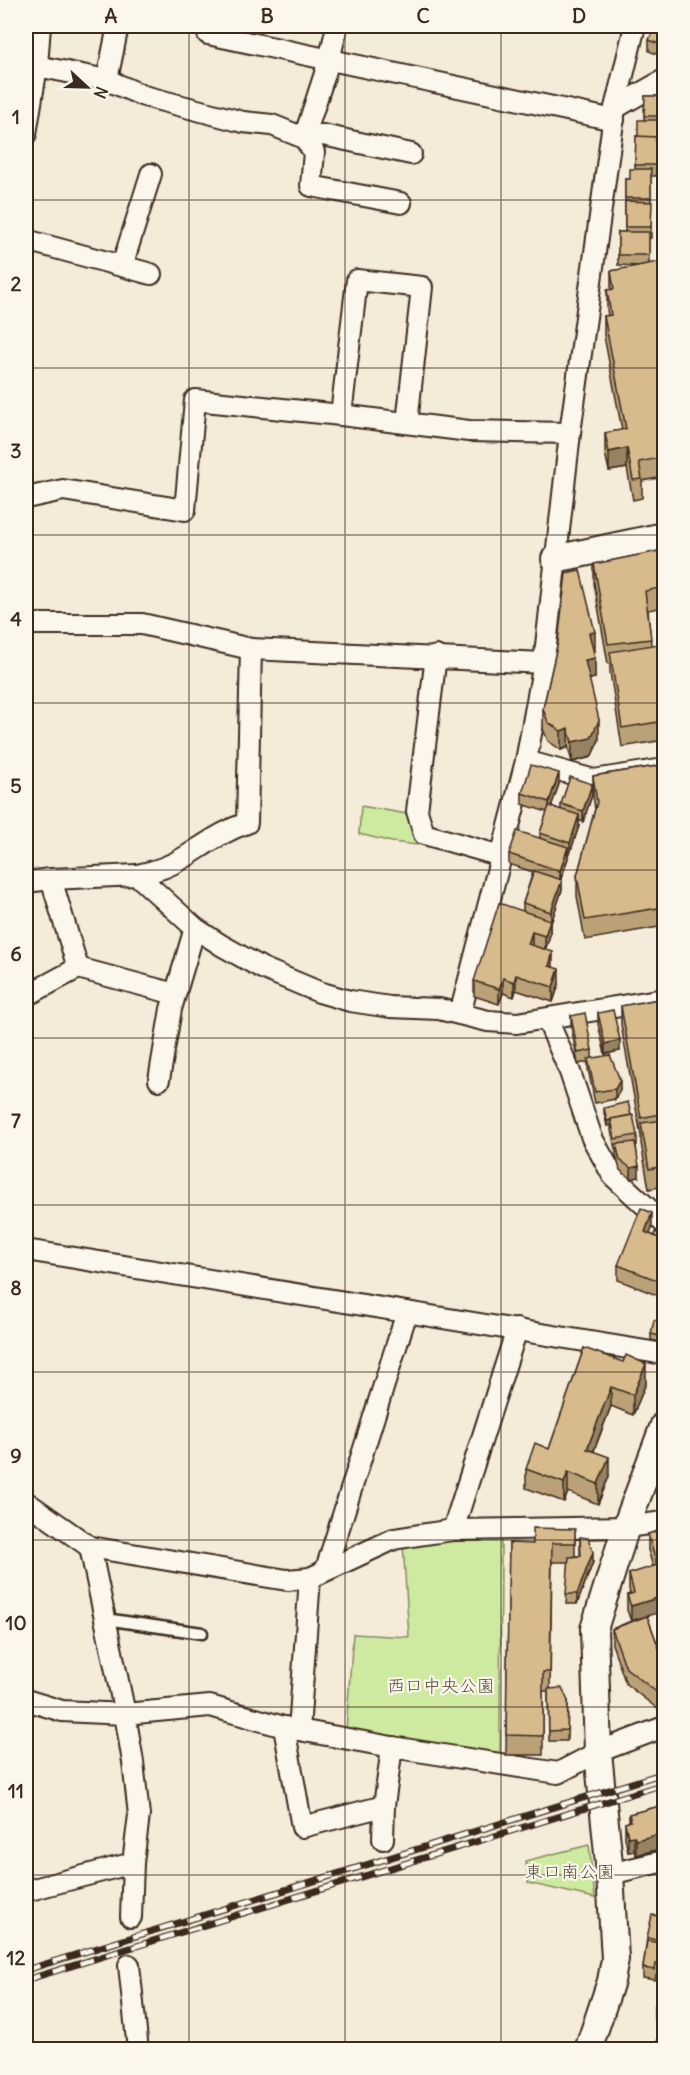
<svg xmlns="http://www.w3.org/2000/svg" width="690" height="2075" viewBox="0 0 690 2075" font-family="Delius,'Klee One',sans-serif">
  <rect width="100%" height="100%" fill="#f4ebd9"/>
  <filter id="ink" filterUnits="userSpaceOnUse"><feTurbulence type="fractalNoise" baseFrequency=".0167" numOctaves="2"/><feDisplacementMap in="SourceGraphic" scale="12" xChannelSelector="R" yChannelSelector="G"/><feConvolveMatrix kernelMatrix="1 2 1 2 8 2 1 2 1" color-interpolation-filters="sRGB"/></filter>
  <g filter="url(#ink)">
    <g fill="#ceeaa0" stroke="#848a5f" stroke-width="1.5">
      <polygon points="361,806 407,814 412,832 418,836 417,845 392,842 359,834"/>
      <polygon points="501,1536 500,1753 346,1730 353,1634 409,1637 403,1543 453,1537"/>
      <polygon points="589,1845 595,1898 528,1883 529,1877 525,1861"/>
    </g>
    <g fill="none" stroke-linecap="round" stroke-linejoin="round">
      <g stroke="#3b2a1e" stroke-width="15">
        <polyline id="service" points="105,1619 202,1633"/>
      </g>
      <g stroke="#3b2a1e" stroke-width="24">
        <g id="minor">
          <polyline points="40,26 37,66 107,80 144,96 243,122 272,125 304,138 329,61 337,26"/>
          <polyline points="210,26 208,34 614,120"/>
          <polyline points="107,80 118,26"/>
          <polyline points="615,108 664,80"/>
          <polyline points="26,134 37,66"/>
          <polyline points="401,203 311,186 314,152 304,138 323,135 411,154"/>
          <polyline points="26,240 151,274"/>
          <polyline points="122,266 151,174"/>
          <polyline points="341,415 357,280 422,287 407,423"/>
          <polyline points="26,498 63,490 185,510 195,400 341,415 469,431 570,433"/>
          <polyline points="26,624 142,624 251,649 544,663"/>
          <polyline points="436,656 417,811 424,834 501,856"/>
          <polyline points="526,761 594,780 664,769"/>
          <path d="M137,875C153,872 171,866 185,857C206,844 223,831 247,823L251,649"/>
          <polyline points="51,879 78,968"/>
          <polyline points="26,882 51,879 137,875 195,928 221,945 262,968 319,992 350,1001 390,1007 439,1009 488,1021 517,1023 664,999"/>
          <polyline points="26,996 78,968 175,994"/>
          <polyline points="460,1014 526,761 544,663 570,433 615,108 635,26"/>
          <polyline points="547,1019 570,1072 592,1138 613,1176 664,1223"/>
          <polyline points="159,1080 171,1009 195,928"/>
          <polyline points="26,1250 664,1354"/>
          <polyline points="26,1502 90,1547 287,1580 310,1578 394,1539 419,1535 453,1530 626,1527 664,1522"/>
          <polyline points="453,1530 517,1329"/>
          <polyline points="90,1547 125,1714 133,1762 139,1815 133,1863 131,1917"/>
          <polyline points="326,1569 407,1312"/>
          <polyline points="310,1578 299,1730 392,1747 558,1773 598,1752 664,1727"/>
          <polyline points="26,1700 62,1711 125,1714 210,1706 284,1727 299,1730"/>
          <polyline points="284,1727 302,1827 384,1806 392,1747"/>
          <polyline points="383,1839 384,1806"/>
          <polyline points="610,1874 664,1861"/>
          <polyline points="26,1891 133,1863"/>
          <polyline points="129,1965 138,2050"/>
        </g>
      </g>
      <g stroke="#3b2a1e" stroke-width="30">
        <g id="tertiary">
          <polyline points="555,559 664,536"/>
          <polyline points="588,2050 611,1981 615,1959 610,1874 598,1752 594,1629 626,1527 664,1425"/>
        </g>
      </g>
      <use href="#service" stroke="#fbf7ec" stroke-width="10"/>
      <use href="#minor" stroke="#fbf7ec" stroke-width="20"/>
      <use href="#tertiary" stroke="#fbf7ec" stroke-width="26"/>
      <g stroke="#3b2a1e" stroke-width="7">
        <g id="rail">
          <polyline points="26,1970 664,1773"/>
          <polyline points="26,1980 664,1784"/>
        </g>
      </g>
      <use href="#rail" stroke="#fbf7ec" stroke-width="4.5" stroke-dasharray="14" stroke-linecap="butt"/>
    </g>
    <g fill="#baa178" stroke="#3b2a1e" stroke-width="1.5">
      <polygon points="664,26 664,57 649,51 649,40"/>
      <polygon points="645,96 660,96 660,121 658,121 658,143 656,143 656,176 651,176 651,238 649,238 649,264 661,280 662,280 662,262 664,262 664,477 642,481 642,498 633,500 627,468 609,471 605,453 605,433 622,430 604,336 604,316 608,316 607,310 607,290 611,290 611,271 640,266 618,265 618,232 625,232 625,179 630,179 635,169 636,136 638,137 644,120"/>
      <polygon points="664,550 664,607 648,610 651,645 663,673 664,673 664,740 622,747 610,672 610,664 608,664 594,583 594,564"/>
      <polygon points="558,642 595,651 594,652 595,678 589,679 599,740 591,757 572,762 568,747 561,750 548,741 543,729 543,709"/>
      <polygon points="664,765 664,926 585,940 577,896 577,876 595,809 593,796 593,776"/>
      <polygon points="559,784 551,806 561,810 561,804 592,795 583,822 579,820 579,826 570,853 568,853 568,858 561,880 562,890 551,923 550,922 550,935 545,950 553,967 559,984 553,1002 516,990 514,997 503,993 499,1004 474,996 474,981 523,911 523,903 533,872 509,864 509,854 540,838 540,833 547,812 522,804 522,793"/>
      <polygon points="664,998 664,1192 664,1186 649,1189 641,1143 641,1136 621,1025 621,1006"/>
      <polygon points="598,1013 620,1051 605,1054 598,1024"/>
      <polygon points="571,1016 592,1050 592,1058 620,1090 615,1099 595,1103 588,1069 588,1062 578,1064 571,1026"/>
      <polygon points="604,1108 637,1135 637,1145 636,1145 639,1177 631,1179 620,1170 616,1155 616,1149 615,1149 611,1130 611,1125 607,1126 604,1113"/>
      <polygon points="652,1228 650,1234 654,1236 664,1236 664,1298 618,1280 618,1265"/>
      <polygon points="664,1322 664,1343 651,1340 651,1334"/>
      <polygon points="584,1348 646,1383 633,1415 611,1406 594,1451 609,1476 598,1504 568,1492 564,1502 526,1488 526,1469 549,1449"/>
      <polygon points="575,1529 575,1556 580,1556 580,1537 593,1562 577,1604 566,1604 569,1562 552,1562 550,1689 568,1701 567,1741 549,1741 548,1691 543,1691 543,1755 506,1755 509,1543 533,1544"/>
      <polygon points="664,1529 647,1616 664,1662 664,1708 659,1710 626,1684 612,1644 612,1629 631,1621 627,1610 627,1595 630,1594 629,1589 629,1574 653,1567 648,1550 648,1534"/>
      <polygon points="664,1805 664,1848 636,1855 634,1851 628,1852 625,1838 625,1823 629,1822 629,1814"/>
      <polygon points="664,1917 664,1976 656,1975 655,1980 643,1978 643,1968 647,1938"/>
      <polygon points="664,1989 664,2049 657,2045 663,2022 654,2019 654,2008"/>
    </g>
    <g fill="#978362" stroke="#3b2a1e" stroke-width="1.5">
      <polygon points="627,448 627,468 609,471 609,452"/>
      <polygon points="595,632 595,651 589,653 589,633"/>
      <polygon points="595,658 595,678 585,680 585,660"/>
      <polygon points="599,720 599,740 591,757 572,762 572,742"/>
      <polygon points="568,728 568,747 561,750 561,731"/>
      <polygon points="559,773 559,784 549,813 549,802"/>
      <polygon points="592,784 592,795 583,822 583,811"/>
      <polygon points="579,815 579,826 570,853 570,843"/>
      <polygon points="568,847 568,858 560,881 560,871"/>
      <polygon points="562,880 562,890 551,923 551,912"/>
      <polygon points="550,920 550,935 545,951 545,936"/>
      <polygon points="532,932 532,947 528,944"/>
      <polygon points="553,952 553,967 549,966"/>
      <polygon points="559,969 559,984 553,1002 553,987"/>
      <polygon points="516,975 516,990 514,997 514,982"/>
      <polygon points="503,978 503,993 499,1004 499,989"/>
      <polygon points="620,1040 620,1051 605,1054 605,1044"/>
      <polygon points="620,1080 620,1090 615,1099 615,1089"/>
      <polygon points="611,1120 611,1125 607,1126 607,1121"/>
      <polygon points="639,1166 639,1177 631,1179 631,1168"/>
      <polygon points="652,1213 652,1228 645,1247 645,1232"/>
      <polygon points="646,1364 646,1383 633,1415 633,1395"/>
      <polygon points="611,1387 611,1406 587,1468 587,1449"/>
      <polygon points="609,1457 609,1476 598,1504 598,1484"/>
      <polygon points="568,1472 568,1492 564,1502 564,1483"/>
      <polygon points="593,1552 593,1562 577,1604 577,1594"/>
      <polygon points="664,1596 664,1611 631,1621 631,1606"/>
      <polygon points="664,1692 664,1708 659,1710 659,1694"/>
      <polygon points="664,1833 664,1848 636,1855 636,1840"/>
      <polygon points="634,1836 634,1851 628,1852 628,1837"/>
    </g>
    <g fill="#d8bb8c" stroke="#3b2a1e" stroke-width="1.5">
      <polygon points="655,26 664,26 664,46 649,40"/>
      <polygon points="645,96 660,96 660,116 644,116"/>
      <polygon points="638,120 658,120 658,138 656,138 656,137 638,137"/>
      <polygon points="636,136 656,137 656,165 635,165"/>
      <polygon points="630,169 651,169 651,198 625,198 625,179 630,179"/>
      <polygon points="625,201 652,202 651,227 625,227"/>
      <rect x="618" y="232" width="31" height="23"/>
      <polygon points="658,262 661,280 664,280 664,457 639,462 642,479 633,480 627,448 609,452 605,433 626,429 604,316 611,315 607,290 614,289 611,271"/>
      <polygon points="662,262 664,262 664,275"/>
      <polygon points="664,550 664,587 645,591 651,639 608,644 594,564"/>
      <polygon points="580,570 595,632 589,633 595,658 585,660 599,720 591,738 572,742 568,728 561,731 548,722 543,709 558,642 566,573"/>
      <polygon points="658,644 663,673 664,673 664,721 622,728 610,652"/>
      <polygon points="531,765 559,773 549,802 522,793"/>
      <polygon points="664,765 664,907 585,920 577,876 597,802 593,776"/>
      <polygon points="570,777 592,784 583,811 561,804"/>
      <polygon points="549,806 579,815 570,843 540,833"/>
      <polygon points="517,831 568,847 560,871 509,854"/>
      <polygon points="534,871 562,880 551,912 523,903"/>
      <polygon points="499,903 550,920 545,936 532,932 528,944 553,952 549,966 559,969 553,987 516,975 514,982 503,978 499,989 474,981"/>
      <polygon points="664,998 664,1113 641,1118 621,1006"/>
      <polygon points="613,1010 620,1040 605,1044 598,1013"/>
      <polygon points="585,1013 592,1050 578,1053 571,1016"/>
      <polygon points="610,1055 620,1080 615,1089 595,1092 588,1059"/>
      <polygon points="628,1102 631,1115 611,1119 611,1120 607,1121 604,1108"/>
      <polygon points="633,1115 637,1135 615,1139 611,1119"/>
      <polygon points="664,1120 664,1172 664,1166 649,1169 641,1123"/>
      <polygon points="635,1142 639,1166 631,1168 620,1160 616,1144"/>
      <polygon points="641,1208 652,1213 645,1232 664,1240 664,1283 618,1265"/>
      <polygon points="655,1232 664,1236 664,1240 654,1236"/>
      <polygon points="654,1320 664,1322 664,1337 651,1334"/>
      <polygon points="584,1348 623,1362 626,1355 646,1364 633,1395 611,1387 587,1449 609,1457 598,1484 568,1472 564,1483 526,1469 535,1443 549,1449"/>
      <polygon points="533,1528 575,1529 575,1543 552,1543 550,1672 543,1672 543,1736 506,1735 509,1543 533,1544"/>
      <polygon points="664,1529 664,1596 631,1606 627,1595 634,1593 629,1574 657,1565 648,1534"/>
      <polygon points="580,1537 588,1538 593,1552 577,1594 566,1594 569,1557 581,1556"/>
      <polygon points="647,1616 664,1662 664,1692 659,1694 626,1668 612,1629"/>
      <polygon points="562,1688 568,1701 567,1730 549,1731 548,1689"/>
      <polygon points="664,1805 664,1833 636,1840 634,1836 628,1837 625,1823 631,1821 629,1814"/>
      <polygon points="652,1915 664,1917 664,1941 647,1938"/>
      <polygon points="647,1941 664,1943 664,1966 656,1964 655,1970 643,1968"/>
      <polygon points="662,1988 664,1989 664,2012 654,2008"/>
      <polygon points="664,2019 664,2045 657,2042"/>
      <polygon points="652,2043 664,2047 664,2049 650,2049"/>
    </g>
  </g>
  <path fill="none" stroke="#3b2a1e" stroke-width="1.5" stroke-opacity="0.55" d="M189,26V2050M345,26V2050M501,26V2050M26,200H664M26,368H664M26,535H664M26,703H664M26,870H664M26,1038H664M26,1205H664M26,1372H664M26,1540H664M26,1707H664M26,1875H664"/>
  <g text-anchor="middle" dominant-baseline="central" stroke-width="4.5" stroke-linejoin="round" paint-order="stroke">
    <g font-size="18" fill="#585038" stroke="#fbf7ec">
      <text x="441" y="1685">西口中央公園</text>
      <text x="570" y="1871">東口南公園</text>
    </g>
  </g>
  <rect width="690" height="2075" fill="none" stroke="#fbf7ec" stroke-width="66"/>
  <g transform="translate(87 87) rotate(112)" stroke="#fbf7ec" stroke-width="4.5" paint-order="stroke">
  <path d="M0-4.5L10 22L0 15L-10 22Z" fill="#3b2a1e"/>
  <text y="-9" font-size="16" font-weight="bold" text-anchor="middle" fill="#3b2a1e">N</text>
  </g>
  <rect x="33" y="33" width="624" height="2009" fill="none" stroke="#3b2a1e" stroke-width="2"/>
  <g font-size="20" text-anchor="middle" font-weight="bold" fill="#3b2a1e">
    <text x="111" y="23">A</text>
    <text x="267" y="23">B</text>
    <text x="423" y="23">C</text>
    <text x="579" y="23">D</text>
    <text x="16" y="124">1</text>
    <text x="16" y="291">2</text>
    <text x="16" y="458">3</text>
    <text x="16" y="626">4</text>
    <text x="16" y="793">5</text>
    <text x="16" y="961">6</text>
    <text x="16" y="1128">7</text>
    <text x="16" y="1295">8</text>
    <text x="16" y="1463">9</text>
    <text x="16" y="1630">10</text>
    <text x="16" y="1798">11</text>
    <text x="16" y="1965">12</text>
  </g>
</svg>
